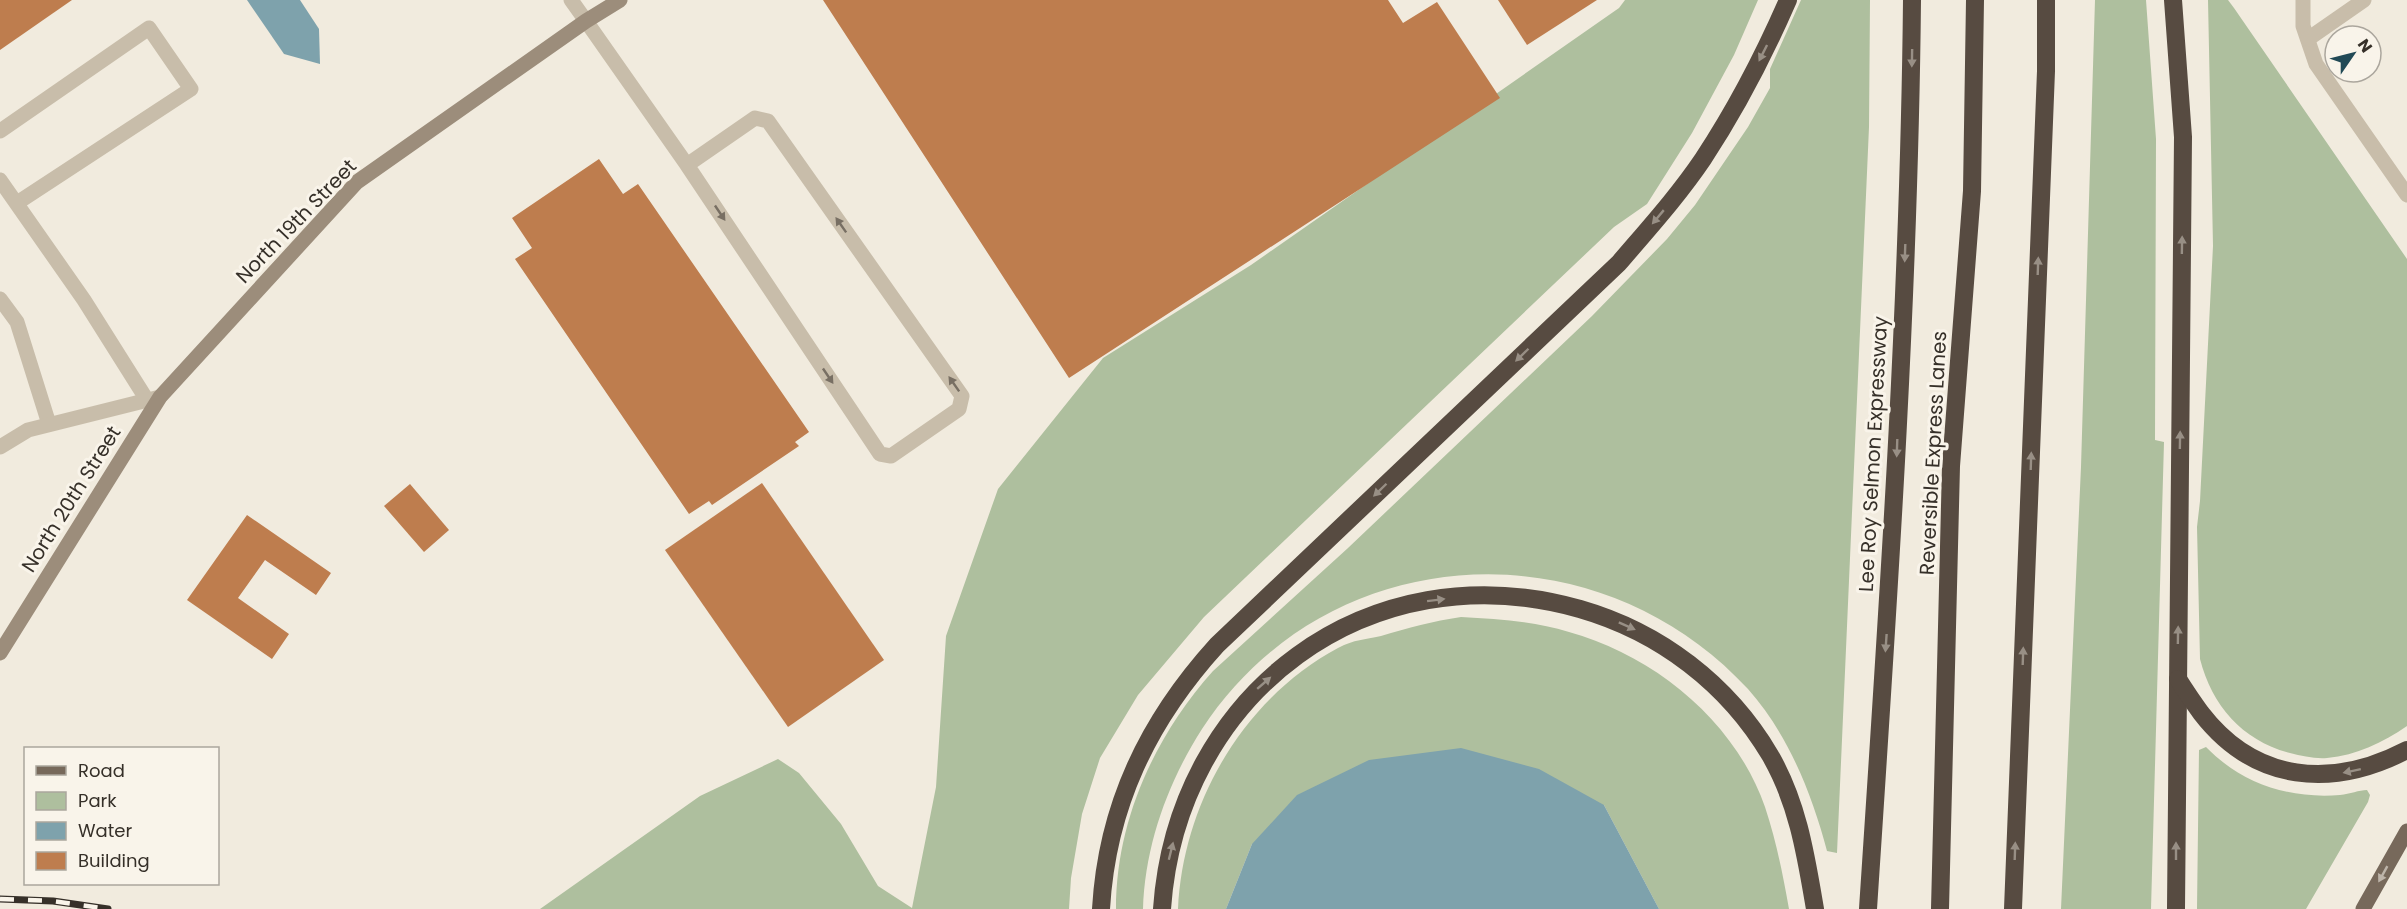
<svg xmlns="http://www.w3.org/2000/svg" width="2407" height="909" viewBox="0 0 2407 909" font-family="Poppins,sans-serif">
  <rect width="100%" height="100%" fill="#f1ebde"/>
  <g fill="#aebf9e">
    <polygon points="1625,0 1758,0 1734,55 1692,133 1647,204 1614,227 1204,617 1138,695 1100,758 1082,814 1071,878 1069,909 540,909 700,796 778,759 799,773 841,824 878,886 912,908 936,787 946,636 998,489 1103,358 1251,265 1619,8"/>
    <path d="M1801,0H1870L1869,127L1837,853L1827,851C1812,794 1788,734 1748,689C1595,523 1327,538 1202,729C1168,782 1145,845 1143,909H1116C1116,820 1155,736 1213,671L1348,548L1592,316L1667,239L1695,205L1748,127L1770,88V69Z"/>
    <polygon points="2095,0 2146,0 2156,139 2155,440 2164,442 2151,909 2061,909 2081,467"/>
    <path d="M2208,0H2228L2234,8L2407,259V726C2382,743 2357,755 2327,758C2315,759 2302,756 2290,753C2243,741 2212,706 2200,659L2197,527L2200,501L2213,246Z"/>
    <path d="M1461,617C1497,619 1533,621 1569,632C1655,656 1735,721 1765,807C1776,840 1783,875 1789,909H1659L1604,805L1252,844L1226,909H1178C1183,803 1243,699 1338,648C1355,639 1364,640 1381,636C1408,628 1433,621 1461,617Z"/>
    <path d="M2206,747C2242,784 2289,799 2340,795C2350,794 2359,790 2367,790L2370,795L2368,802L2306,909H2197L2199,750Z"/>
  </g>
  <g fill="#7ea2ac">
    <polygon points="247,0 300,0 319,29 320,64 284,54"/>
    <polygon points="1461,748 1539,769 1604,805 1659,909 1226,909 1252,844 1297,795 1369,760"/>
  </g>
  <g fill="#be7d4e">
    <polygon points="0,0 72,0 0,50"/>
    <polygon points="823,0 1388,0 1403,23 1437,2 1500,98 1069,378"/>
    <polygon points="1498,0 1597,0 1527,45"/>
    <polygon points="599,159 623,194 638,184 809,432 795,442 799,446 712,505 709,501 689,514 515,259 532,248 512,218"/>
    <polygon points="762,483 884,660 788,727 665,550"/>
    <polygon points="410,484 449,530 424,552 384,506"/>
    <polygon points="247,515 331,573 316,595 265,560 238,598 289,634 272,659 187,600"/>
  </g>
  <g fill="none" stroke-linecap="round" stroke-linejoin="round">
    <g stroke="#c8bdaa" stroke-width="15">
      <polyline points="2303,0 2303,26 2316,64 2407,195"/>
      <polyline points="586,21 687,165 880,454 891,456 959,409 962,396 768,121 755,118 687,165"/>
      <polyline points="2308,39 2364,0"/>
      <polyline points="0,131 149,28 191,89 17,203"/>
      <polyline points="0,180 84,300 147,400"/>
      <polyline points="0,299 17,322 49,424"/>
    </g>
    <g stroke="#c8bdaa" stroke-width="15">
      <polyline points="571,0 586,21"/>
      <polyline points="0,447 28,430 160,397"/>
    </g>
    <polyline stroke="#9c8d7b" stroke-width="15" points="0,653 160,397 357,182 586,21 620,0"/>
    <polyline stroke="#77695b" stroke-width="15" points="2363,909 2407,831"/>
    <g stroke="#574b41" stroke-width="18">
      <polyline points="2173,0 2183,137 2176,909"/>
      <path d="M2178,679C2185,690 2193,702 2201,713C2255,783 2332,789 2407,750"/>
      <path d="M1101,909C1107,806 1148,721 1217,645L1619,263C1648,229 1678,196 1703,159C1736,109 1764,55 1788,0"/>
      <path d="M1162,909C1177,693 1369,549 1580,609C1660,632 1728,684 1770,755C1798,803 1806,856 1815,909"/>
      <path d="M1868,909C1888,606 1909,303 1912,0"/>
      <polyline points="1940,909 1951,466 1972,191 1975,0"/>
      <polyline points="2013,909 2046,71 2046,0"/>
    </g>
    <g stroke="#363029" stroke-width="7">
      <polyline id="rail" points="0,899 53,901 108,909"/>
    </g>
    <use href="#rail" stroke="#f9f4ea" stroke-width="4.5" stroke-dasharray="14" stroke-linecap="butt"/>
  </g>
  <defs><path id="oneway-solid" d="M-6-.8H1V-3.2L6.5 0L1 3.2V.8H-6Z" transform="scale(1.5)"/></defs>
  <g fill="#988f85">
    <use href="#oneway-solid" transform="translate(1763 53) rotate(117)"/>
    <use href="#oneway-solid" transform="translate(1912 58) rotate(91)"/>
    <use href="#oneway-solid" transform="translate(1658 217) rotate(130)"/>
    <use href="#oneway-solid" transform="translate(2182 245) rotate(-89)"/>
    <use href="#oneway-solid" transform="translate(1905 253) rotate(92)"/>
    <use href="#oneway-solid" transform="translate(2038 266) rotate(-88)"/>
    <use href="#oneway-solid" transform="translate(1522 355) rotate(136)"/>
    <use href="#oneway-solid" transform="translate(2180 440) rotate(-89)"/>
    <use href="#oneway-solid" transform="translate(1897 448) rotate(92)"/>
    <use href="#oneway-solid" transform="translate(2031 461) rotate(-88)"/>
    <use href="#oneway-solid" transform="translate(1380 490) rotate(136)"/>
    <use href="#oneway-solid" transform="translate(1436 600) rotate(-7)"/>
    <use href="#oneway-solid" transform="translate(1627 626) rotate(24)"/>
    <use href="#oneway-solid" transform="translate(2178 635) rotate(-89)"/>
    <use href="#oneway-solid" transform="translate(1886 643) rotate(94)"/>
    <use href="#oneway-solid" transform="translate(2023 656) rotate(-88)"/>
    <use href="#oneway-solid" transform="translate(1264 683) rotate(-41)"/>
    <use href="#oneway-solid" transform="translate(2352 771) rotate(168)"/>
    <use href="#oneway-solid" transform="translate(1171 851) rotate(-76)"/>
    <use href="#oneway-solid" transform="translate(2015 851) rotate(-88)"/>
    <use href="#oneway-solid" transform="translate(2176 851) rotate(-90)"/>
  </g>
  <g fill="#786f63">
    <use href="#oneway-solid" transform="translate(720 213) rotate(56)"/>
    <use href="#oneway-solid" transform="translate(841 225) rotate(-125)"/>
    <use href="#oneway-solid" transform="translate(828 376) rotate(56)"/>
    <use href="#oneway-solid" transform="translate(954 384) rotate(-125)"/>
  </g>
  <use fill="#beb5aa" href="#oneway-solid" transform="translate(2383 874) rotate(119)"/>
  <g text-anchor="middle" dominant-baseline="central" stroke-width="6" stroke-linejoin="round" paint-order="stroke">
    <g font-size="20" fill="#363029" stroke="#f9f4ea">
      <text transform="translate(296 221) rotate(-46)">North 19th Street</text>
      <text transform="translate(1933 453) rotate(-87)">Reversible Express Lanes</text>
      <text transform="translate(1873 454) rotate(-87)">Lee Roy Selmon Expressway</text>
      <text transform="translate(71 499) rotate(-58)">North 20th Street</text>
    </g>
  </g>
  <rect x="24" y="747" width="195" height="138" fill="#f9f4ea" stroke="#aba69d" stroke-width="1.5"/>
  <rect x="36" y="766" width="30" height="9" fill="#77695b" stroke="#aba69d" stroke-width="1.5"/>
  <text x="78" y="777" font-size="18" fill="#363029">Road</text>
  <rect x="36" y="792" width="30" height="18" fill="#aebf9e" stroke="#aba69d" stroke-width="1.5"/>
  <text x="78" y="807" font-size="18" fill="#363029">Park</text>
  <rect x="36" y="822" width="30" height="18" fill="#7ea2ac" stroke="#aba69d" stroke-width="1.5"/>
  <text x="78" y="837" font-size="18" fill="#363029">Water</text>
  <rect x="36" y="852" width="30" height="18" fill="#be7d4e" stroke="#aba69d" stroke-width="1.5"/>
  <text x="78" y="867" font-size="18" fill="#363029">Building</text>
  <g transform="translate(2353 54) rotate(55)"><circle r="28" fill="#f9f4ea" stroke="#aba69d" stroke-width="1.5"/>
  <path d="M0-4.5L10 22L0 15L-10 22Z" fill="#214955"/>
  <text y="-9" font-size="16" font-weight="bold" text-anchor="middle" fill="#363029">N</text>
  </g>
</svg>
